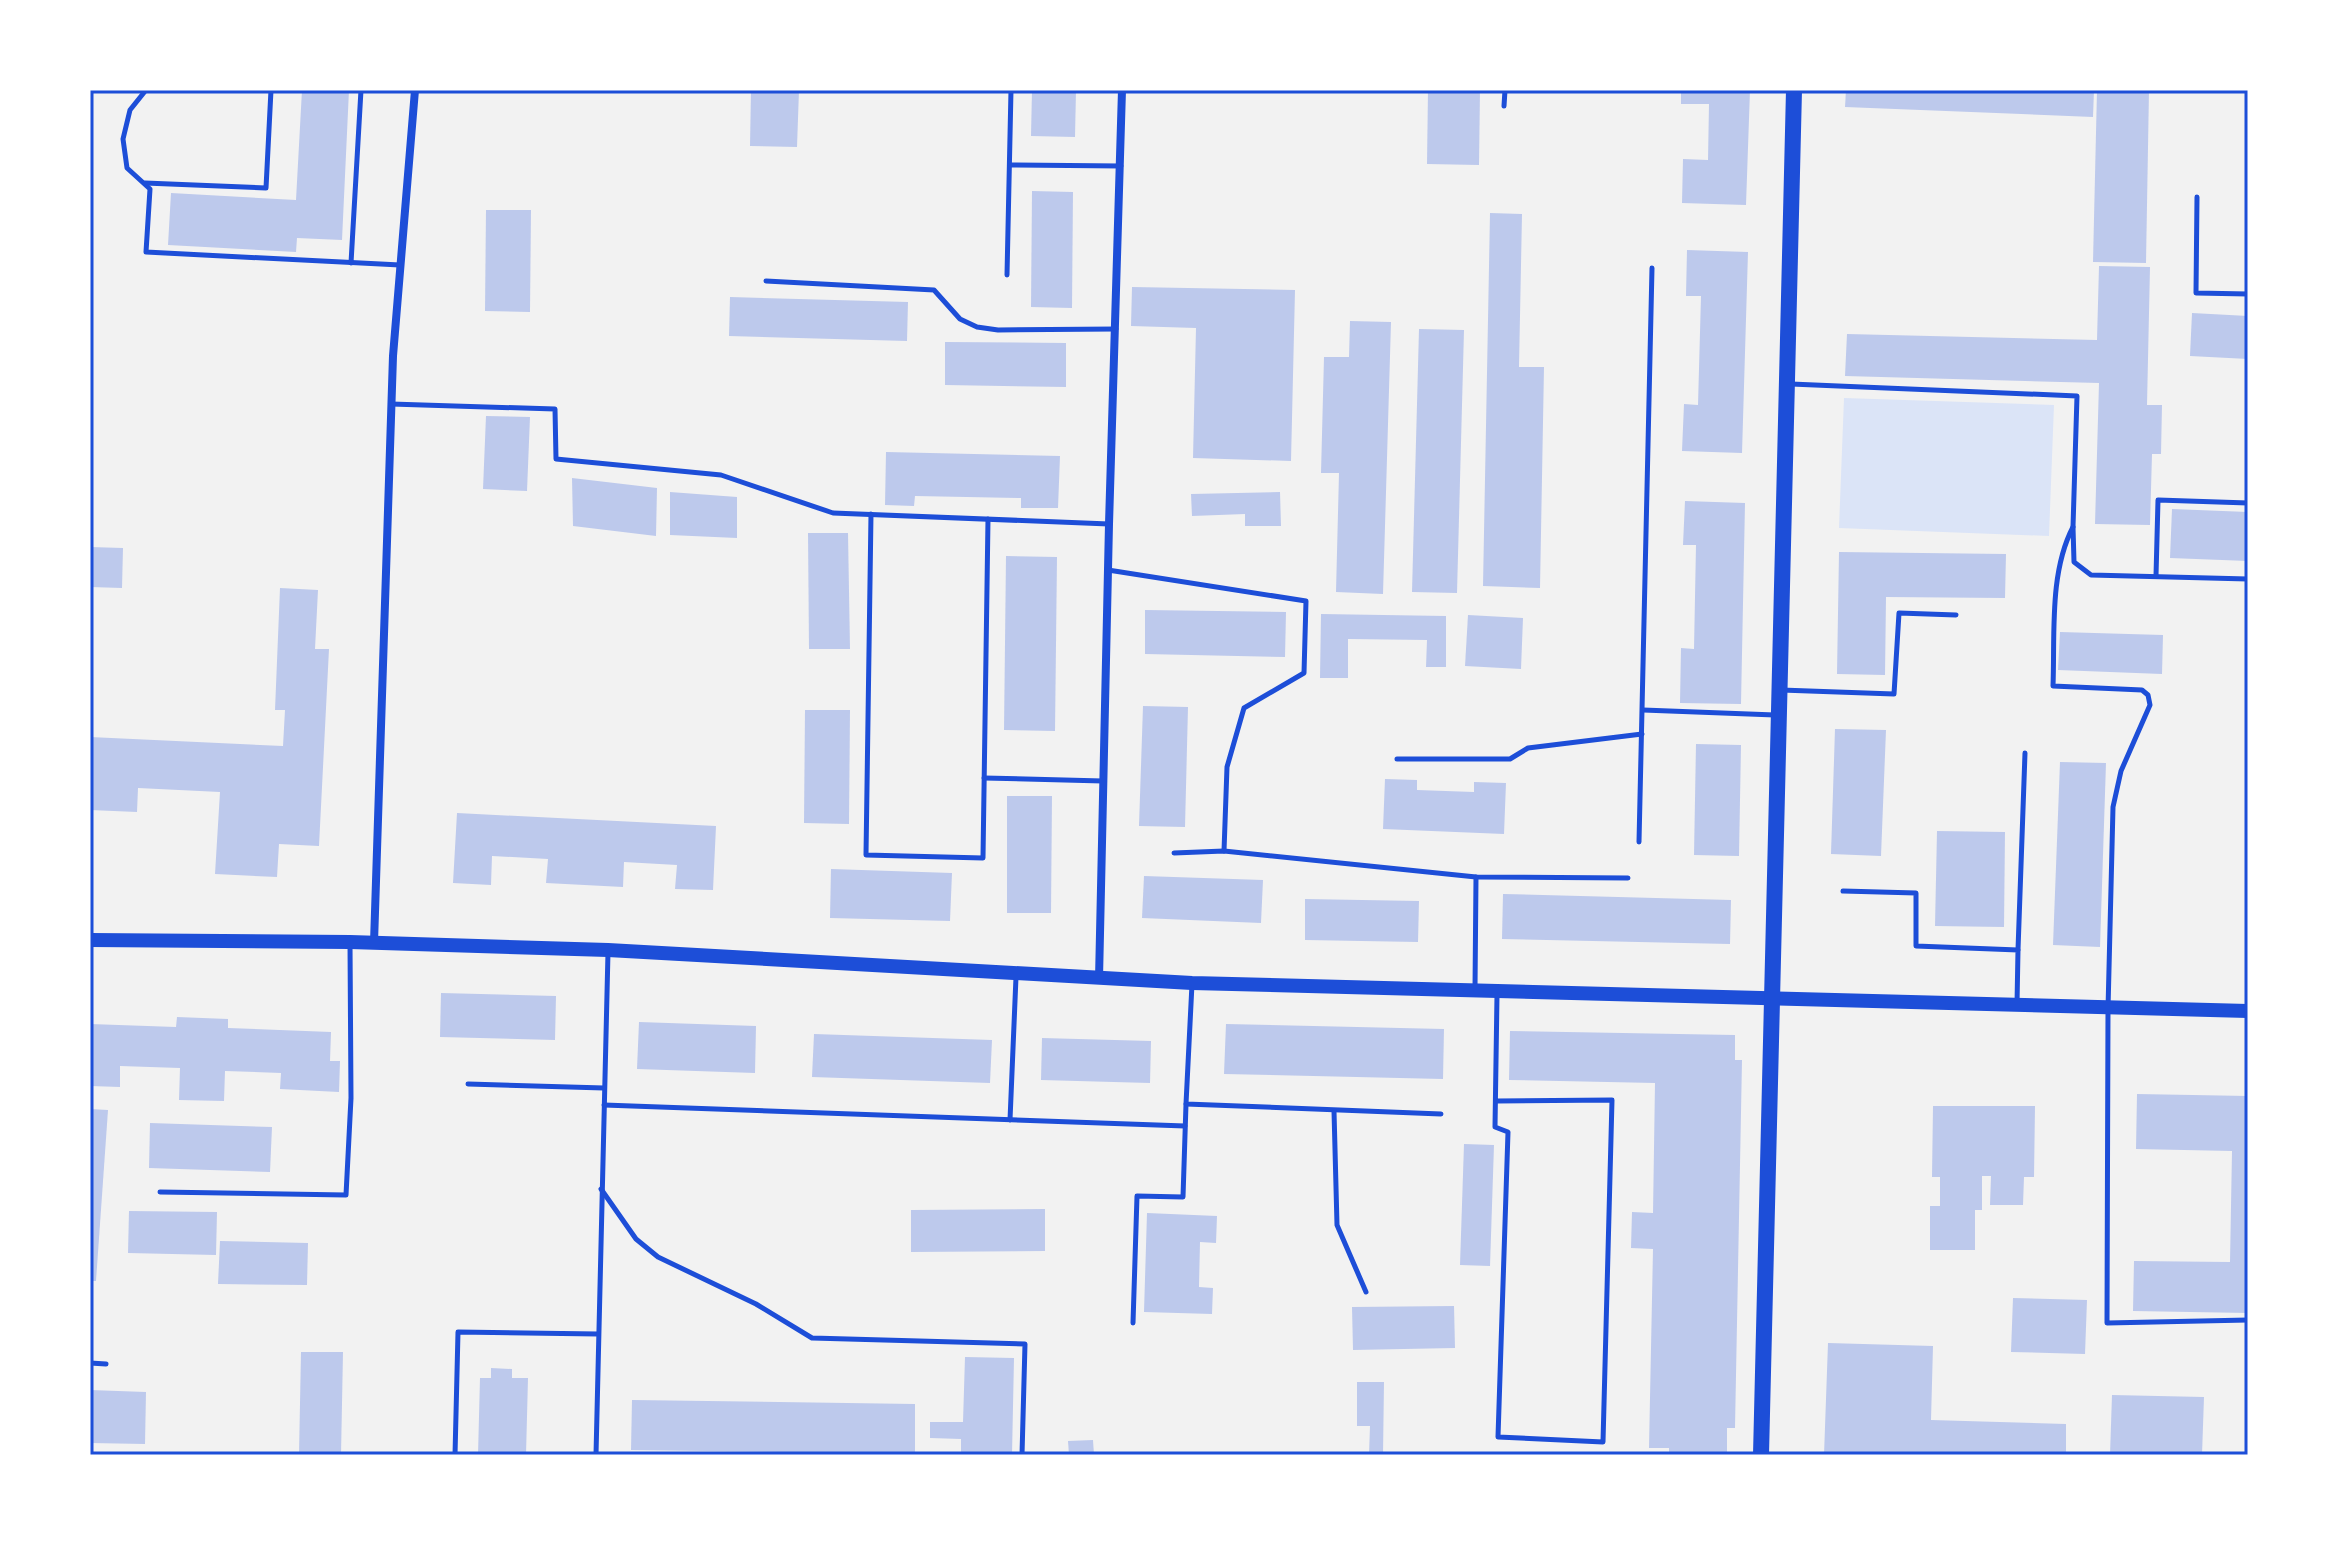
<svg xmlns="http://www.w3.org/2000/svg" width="2338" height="1545" viewBox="0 0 2338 1545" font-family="Inter,sans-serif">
  <rect width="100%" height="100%" fill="#f2f2f2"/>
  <polygon fill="#dbe4f7" points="1844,398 2054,405 2049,536 1839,528"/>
  <g fill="#bdc9ec">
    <polygon points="302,90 349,90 342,240 297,238 296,252 168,245 171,193 296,200"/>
    <polygon points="751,90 799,90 797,147 750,146"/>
    <polygon points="1032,90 1076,90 1075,137 1031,136"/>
    <polygon points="1428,90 1480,90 1479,165 1427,164"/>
    <polygon points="1681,90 1750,90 1746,205 1682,203 1683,159 1708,160 1709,104 1681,104"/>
    <polygon points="1846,90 2094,90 2093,117 1845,107"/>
    <polygon points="2097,90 2149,90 2146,263 2093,262"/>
    <polygon points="1032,191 1073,192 1072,308 1031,307"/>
    <polygon points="486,210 531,210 530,312 485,311"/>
    <polygon points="1490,213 1522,214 1519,367 1544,367 1540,588 1483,586"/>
    <polygon points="1687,250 1748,252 1742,453 1682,451 1684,404 1698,405 1701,296 1686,296"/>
    <polygon points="2099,266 2150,267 2147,405 2162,405 2161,454 2152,454 2150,525 2095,524 2099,383 1845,376 1847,334 2097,340"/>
    <polygon points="1132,287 1295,290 1291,461 1193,458 1196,328 1131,326"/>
    <polygon points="730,297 908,302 907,341 729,336"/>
    <polygon points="2192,313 2248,316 2248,359 2190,356"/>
    <polygon points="1350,321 1391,322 1383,594 1336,592 1339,473 1321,473 1324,357 1349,357"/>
    <polygon points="1419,329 1464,330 1457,593 1412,592"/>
    <polygon points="945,342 1066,343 1066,387 945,385"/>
    <polygon points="486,416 530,417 527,491 483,489"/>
    <polygon points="886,452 1060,456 1058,508 1021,508 1021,498 915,496 914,506 885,505"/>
    <polygon points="572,478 657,488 656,536 573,526"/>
    <polygon points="670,492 737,497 737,538 670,535"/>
    <polygon points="1280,492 1281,526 1245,526 1245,514 1192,516 1191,494"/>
    <polygon points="1685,501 1745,503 1741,704 1680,703 1681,648 1694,649 1696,545 1683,545"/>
    <polygon points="2172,509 2248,512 2248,561 2170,558"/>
    <polygon points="808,533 848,533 850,649 809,649"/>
    <polygon points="90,547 123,548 122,588 90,587"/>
    <polygon points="1839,552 2006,554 2005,598 1886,597 1885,675 1837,674"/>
    <polygon points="1006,556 1057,557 1055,731 1004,730"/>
    <polygon points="280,588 318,590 315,649 329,649 319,846 279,844 277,877 215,874 220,792 138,788 137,812 90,810 90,737 283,746 285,710 275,710"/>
    <polygon points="1145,610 1286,612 1285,657 1145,654"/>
    <polygon points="1321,614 1446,616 1446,667 1426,667 1427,640 1348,639 1348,678 1320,678"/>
    <polygon points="1468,615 1523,618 1521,669 1465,666"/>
    <polygon points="2060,632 2163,635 2162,674 2058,670"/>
    <polygon points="1143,706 1188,707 1185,827 1139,826"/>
    <polygon points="805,710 850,710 849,824 804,823"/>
    <polygon points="1835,729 1886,730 1881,856 1831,854"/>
    <polygon points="1696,744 1741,745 1739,856 1694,855"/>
    <polygon points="2060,762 2106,763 2100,947 2053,945"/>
    <polygon points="1385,779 1417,780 1417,790 1474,792 1474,782 1506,783 1504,834 1383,829"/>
    <polygon points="1007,796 1052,796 1051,913 1007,913"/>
    <polygon points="457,813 716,826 713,890 675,889 677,865 624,862 623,887 546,883 548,859 492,856 491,885 453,883"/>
    <polygon points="1937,831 2005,832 2004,927 1935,926"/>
    <polygon points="831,869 952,873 950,921 830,918"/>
    <polygon points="1144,876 1263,880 1261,923 1142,918"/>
    <polygon points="1503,894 1731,900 1730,944 1502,939"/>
    <polygon points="1305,899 1419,901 1418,942 1305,940"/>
    <polygon points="441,993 556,996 555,1040 440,1037"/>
    <polygon points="177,1017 228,1019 228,1028 331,1032 330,1061 340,1061 339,1092 280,1089 281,1073 225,1071 224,1101 179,1100 180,1068 120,1066 120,1087 90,1086 90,1024 176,1027"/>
    <polygon points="639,1022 756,1026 755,1073 637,1069"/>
    <polygon points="1226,1024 1444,1029 1443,1079 1224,1074"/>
    <polygon points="1510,1031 1735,1035 1735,1060 1742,1060 1735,1428 1727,1428 1727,1453 1669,1455 1669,1448 1649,1448 1653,1249 1631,1248 1632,1212 1653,1213 1655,1083 1509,1080"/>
    <polygon points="814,1034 992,1040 990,1083 812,1077"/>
    <polygon points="1042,1038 1151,1041 1150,1083 1041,1080"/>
    <polygon points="2137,1094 2248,1096 2248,1313 2133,1311 2134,1261 2230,1262 2232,1151 2136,1149"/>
    <polygon points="1933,1106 2035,1106 2034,1177 2024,1177 2023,1205 1990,1205 1991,1176 1982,1176 1982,1210 1975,1210 1975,1250 1930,1250 1930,1206 1940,1206 1940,1177 1932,1177"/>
    <polygon points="90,1109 108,1110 96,1281 90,1281"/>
    <polygon points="150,1123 272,1127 270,1172 149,1168"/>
    <polygon points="1464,1144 1494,1145 1490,1266 1460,1265"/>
    <polygon points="1045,1209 1045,1251 911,1252 911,1210"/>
    <polygon points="129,1211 217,1212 216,1255 128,1253"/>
    <polygon points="1147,1213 1217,1216 1216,1243 1200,1242 1199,1287 1213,1288 1212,1314 1144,1312"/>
    <polygon points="220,1241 308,1243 307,1285 218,1284"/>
    <polygon points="2013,1298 2087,1300 2085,1354 2011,1352"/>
    <polygon points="1454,1306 1455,1348 1353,1350 1352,1307"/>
    <polygon points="1828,1343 1933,1346 1931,1420 2066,1424 2066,1455 1824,1455"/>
    <polygon points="301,1352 343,1352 341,1455 299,1455"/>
    <polygon points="965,1357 1014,1358 1012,1455 961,1455 961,1439 930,1438 930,1422 963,1422"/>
    <polygon points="491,1368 512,1369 512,1378 528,1378 526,1455 478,1455 480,1378 491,1378"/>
    <polygon points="1357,1382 1384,1382 1383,1455 1369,1455 1370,1426 1357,1426"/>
    <polygon points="90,1390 146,1392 145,1444 90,1443"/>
    <polygon points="2112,1395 2204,1397 2202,1455 2110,1455"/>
    <polygon points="632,1400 915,1404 915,1454 631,1450"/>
    <polygon points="1093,1440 1094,1455 1069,1455 1068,1441"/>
  </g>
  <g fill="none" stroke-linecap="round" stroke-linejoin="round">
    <g stroke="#1d4ed8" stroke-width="5">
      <polyline points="146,90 130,110 123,139 127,168 150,189 146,252 400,265"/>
      <polyline points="1504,106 1505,90"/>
      <polyline points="1010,165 1121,166"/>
      <polyline points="145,183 266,188 271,90"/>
      <polyline points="2197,197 2196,293 2248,294"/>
      <polyline points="351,263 361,90"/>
      <polyline points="1007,275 1011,90"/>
      <polyline points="766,281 934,290 960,319 977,327 998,330 1116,329"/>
      <polyline points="1791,384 2077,396 2073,527 2074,562 2091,575 2248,579"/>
      <polyline points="391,404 555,409 556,459 721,475 833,513 1109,524"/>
      <polyline points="871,514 866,855 983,858 988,519"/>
      <path d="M2073,527C2049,573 2055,635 2053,686L2142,690L2148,695L2150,705L2121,771L2113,807L2108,1009L2107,1323L2248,1320"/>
      <polyline points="1108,570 1306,601 1304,673 1244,708 1227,767 1224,851"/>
      <polyline points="2156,576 2158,500 2248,503"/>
      <polyline points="1781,690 1894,694 1899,613 1956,615"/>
      <polyline points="1643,710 1775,715"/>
      <polyline points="1397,759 1510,759 1528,748 1642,734"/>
      <polyline points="984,778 1103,781"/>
      <polyline points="1639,842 1652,268"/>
      <polyline points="1174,853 1224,851 1476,877 1628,878"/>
      <polyline points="1843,891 1916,893 1916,946 2018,950 2017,1004"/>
      <polyline points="2018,950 2025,753"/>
      <polyline points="1192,984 1186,1104 1441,1114"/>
      <polyline points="1475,988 1476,877"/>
      <polyline points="468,1084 604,1088"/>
      <polyline points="1497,1101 1612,1100 1603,1442 1498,1437 1508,1132 1495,1127 1497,995"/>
      <polyline points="604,1105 1185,1126"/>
      <polyline points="1334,1111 1337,1225 1366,1292"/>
      <polyline points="1010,1120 1016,977"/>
      <polyline points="601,1189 636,1239 658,1257 756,1304 812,1338 1025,1344 1022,1455"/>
      <polyline points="160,1192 346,1195 351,1098 350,943"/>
      <polyline points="1133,1323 1137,1196 1183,1197 1186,1104"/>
      <polyline points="90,1363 106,1364"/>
      <polyline points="455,1455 458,1332 598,1334"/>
      <polyline points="596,1455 608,952"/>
    </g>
    <g stroke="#1d4ed8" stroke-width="8">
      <polyline points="374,943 393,356 415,90"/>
      <polyline points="1099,979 1109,524 1122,90"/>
    </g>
    <polyline stroke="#1d4ed8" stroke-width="14" points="90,940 350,942 608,950 1192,983 2248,1011"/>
    <polyline stroke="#1d4ed8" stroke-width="16" points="1761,1455 1794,90"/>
  </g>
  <rect width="2338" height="1545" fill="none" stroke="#ffffff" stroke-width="184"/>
  <rect x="92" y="92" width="2154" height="1361" fill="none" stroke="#1d4ed8" stroke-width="3"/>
</svg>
